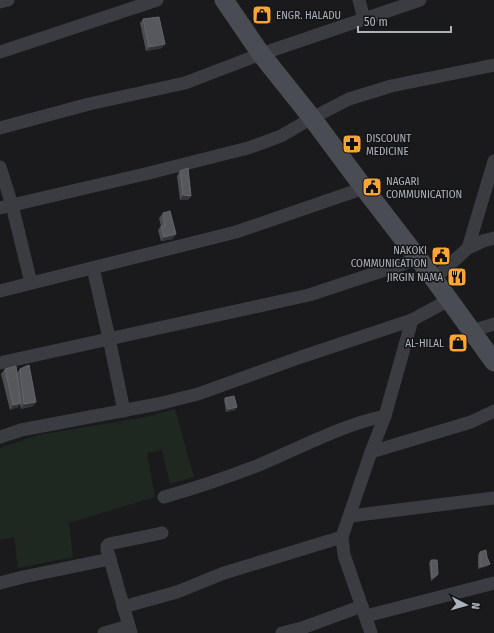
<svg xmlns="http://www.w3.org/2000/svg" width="494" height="633" viewBox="0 0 494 633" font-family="'Fira Sans Condensed',sans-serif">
  <rect width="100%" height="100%" fill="#1a1a1c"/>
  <polygon fill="#1f2820" points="175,409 194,477 170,484 162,450 147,453 155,497 69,523 73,557 18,568 14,537 0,540 0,448 38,435 146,417"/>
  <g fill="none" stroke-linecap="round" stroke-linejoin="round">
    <g stroke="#3b3c42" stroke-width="13">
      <polyline points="359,0 364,19"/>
      <polyline points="0,2 8,0"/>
      <polyline points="0,52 157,0"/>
      <polyline points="0,128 89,104 185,83 261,54 420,0"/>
      <polyline points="0,167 12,205 31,283"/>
      <polyline points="0,208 145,174 248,148 281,136 312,118 349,99 391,86 494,65"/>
      <polyline points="468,248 494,161"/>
      <polyline points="93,268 109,338 124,411"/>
      <polyline points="434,279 468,248 483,241 494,238"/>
      <polyline points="0,291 236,232 364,188"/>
      <polyline points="472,331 494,324"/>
      <polyline points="0,363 309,295 418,259"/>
      <polyline points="0,437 21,430 158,404 198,394 301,357 412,320 449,300"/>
      <polyline points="371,452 471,422 494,411"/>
      <path d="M164,497C196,488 228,477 259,465C300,448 341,425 385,416"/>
      <polyline points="350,516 494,498"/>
      <polyline points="0,583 23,577 110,559"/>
      <polyline points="123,607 177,592 224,573 342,537"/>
      <polyline points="366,616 494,583"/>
      <polyline points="104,633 129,626"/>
      <polyline points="131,633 107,549 107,546 109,544 162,533"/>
      <polyline points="282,633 302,628 362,606"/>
      <polyline points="371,633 344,555 342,537 371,452 385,416 412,320"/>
    </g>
    <polyline stroke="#494c52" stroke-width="19" points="224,0 261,54 312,118 364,188 434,279 494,362"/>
  </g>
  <g fill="#4b4d51">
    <polygon points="143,19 162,48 146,51 140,23"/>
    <polygon points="180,171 191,196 188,200 180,200 177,176"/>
    <polygon points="163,213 173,239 161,241 158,230 161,226 159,218"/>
    <polygon points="5,369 17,373 20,369 36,402 33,406 21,409 20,404 18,407 10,410 1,374"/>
    <polygon points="225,398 237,407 235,410 226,412 224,400"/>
    <polygon points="480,552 488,566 478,569 478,555"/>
    <polygon points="431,560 438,574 437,576 431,581 429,563"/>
  </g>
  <g fill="#333437">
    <polygon points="165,44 162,48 146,51 149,47"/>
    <polygon points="183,195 191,196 188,200 180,200"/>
    <polygon points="176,234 173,239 161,241 164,237"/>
    <polygon points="36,402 33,406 21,409 24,404"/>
    <polygon points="21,403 18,407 10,410 13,405"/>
    <polygon points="237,407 235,410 226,412 228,409"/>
    <polygon points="490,564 488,566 478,569 480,567"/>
  </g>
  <g fill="#56585d" stroke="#63666c">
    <polygon points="159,17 165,44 149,47 143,19"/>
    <polygon points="188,168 191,196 183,195 180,171"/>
    <polygon points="170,211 176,234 164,237 161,226 165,226 163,213"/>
    <polygon points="29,365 36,402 24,404 20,369"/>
    <polygon points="16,366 21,403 13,405 5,369"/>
    <polygon points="234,396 237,407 228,409 225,398"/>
    <polygon points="486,550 487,557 490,564 480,567 480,552"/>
    <polygon points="431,560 437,560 438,574 432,578"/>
  </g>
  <defs>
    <g id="shop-square" transform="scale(1)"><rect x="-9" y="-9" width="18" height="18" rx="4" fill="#faa534" stroke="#151517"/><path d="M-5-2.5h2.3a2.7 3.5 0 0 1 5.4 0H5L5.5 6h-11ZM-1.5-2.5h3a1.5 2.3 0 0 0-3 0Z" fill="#111"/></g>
    <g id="pharmacy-square" transform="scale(1)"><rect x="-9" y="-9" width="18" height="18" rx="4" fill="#faa534" stroke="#151517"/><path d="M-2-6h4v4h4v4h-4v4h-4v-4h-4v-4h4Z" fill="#111"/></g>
    <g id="civic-square" transform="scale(1)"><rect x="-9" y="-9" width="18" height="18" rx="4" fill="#faa534" stroke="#151517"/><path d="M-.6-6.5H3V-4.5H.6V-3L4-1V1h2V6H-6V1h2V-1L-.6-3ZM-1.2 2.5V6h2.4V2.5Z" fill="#111"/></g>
    <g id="restaurant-square" transform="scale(1)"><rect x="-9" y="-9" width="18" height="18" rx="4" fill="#faa534" stroke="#151517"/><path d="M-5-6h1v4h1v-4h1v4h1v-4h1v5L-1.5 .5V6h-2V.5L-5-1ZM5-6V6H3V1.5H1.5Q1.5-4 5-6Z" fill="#111"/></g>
  </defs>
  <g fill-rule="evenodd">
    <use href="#shop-square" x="262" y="15"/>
    <use href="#pharmacy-square" x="352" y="144"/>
    <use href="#civic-square" x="372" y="187"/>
    <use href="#civic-square" x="441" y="256"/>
    <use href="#restaurant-square" x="457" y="277"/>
    <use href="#shop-square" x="458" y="343"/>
  </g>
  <g text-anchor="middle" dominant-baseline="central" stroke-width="3" stroke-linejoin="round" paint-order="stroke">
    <g font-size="11" fill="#acb2bc" stroke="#151517" text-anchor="start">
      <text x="276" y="15">ENGR. HALADU</text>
      <text x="366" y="138">DISCOUNT<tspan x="366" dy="13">MEDICINE</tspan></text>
      <text x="386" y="181">NAGARI<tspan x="386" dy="13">COMMUNICATION</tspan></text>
      <text x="427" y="250" text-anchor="end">NAKOKI<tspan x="427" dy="13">COMMUNICATION</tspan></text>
      <text x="443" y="277" text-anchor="end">JIRGIN NAMA</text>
      <text x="444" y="343" text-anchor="end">AL-HILAL</text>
    </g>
  </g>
  <g transform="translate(466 605) rotate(96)" stroke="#151517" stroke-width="3" paint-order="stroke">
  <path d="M0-3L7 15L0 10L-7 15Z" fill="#acb2bc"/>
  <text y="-6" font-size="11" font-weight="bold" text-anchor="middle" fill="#acb2bc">N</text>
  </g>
  <path d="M358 26v6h93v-6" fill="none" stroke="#acb2bc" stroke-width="2"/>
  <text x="364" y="26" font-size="12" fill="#acb2bc" stroke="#151517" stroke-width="3" paint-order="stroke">50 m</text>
</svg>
